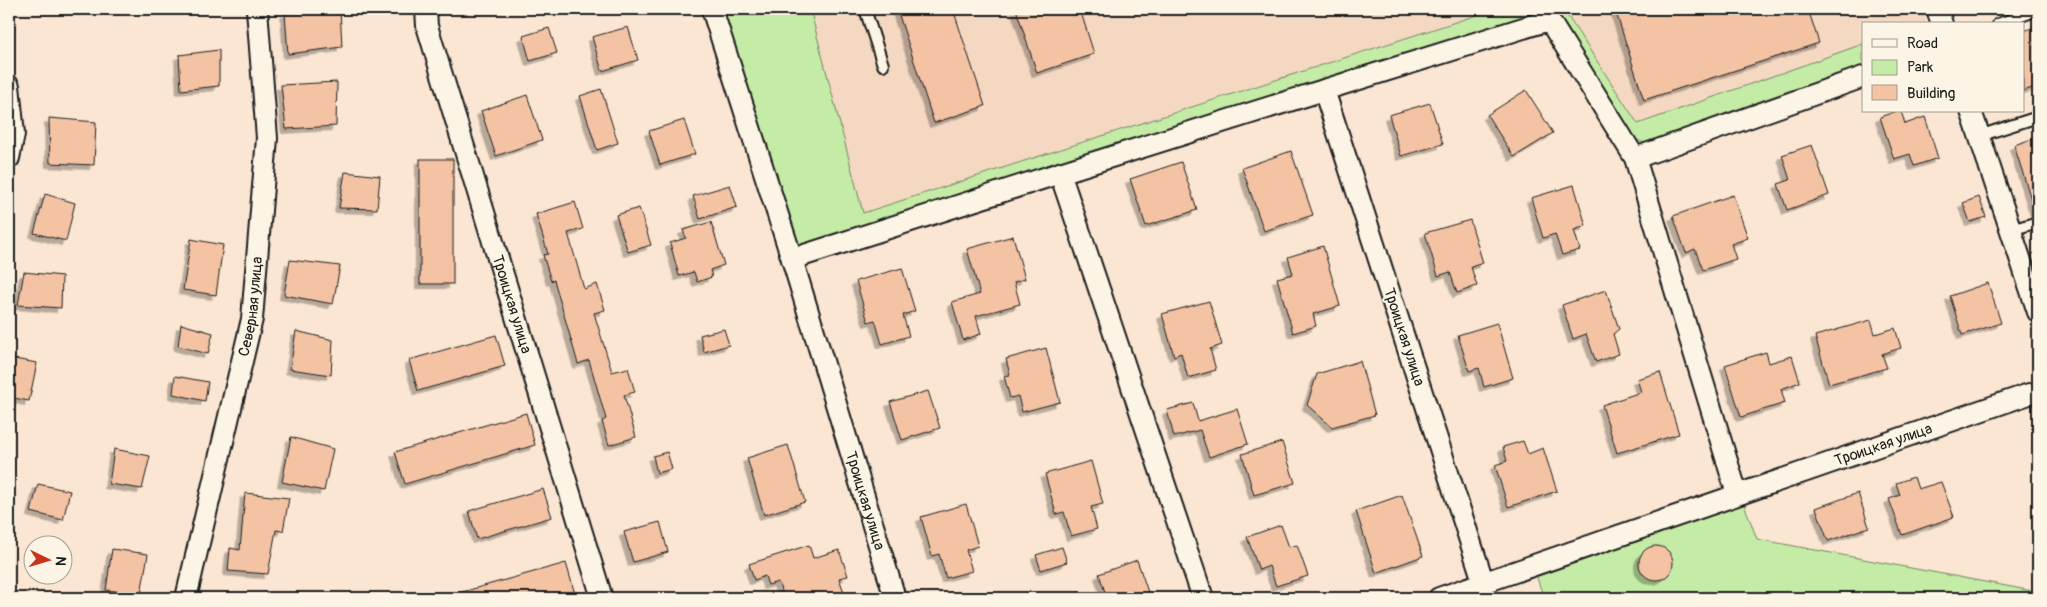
<svg xmlns="http://www.w3.org/2000/svg" width="2047" height="607" viewBox="0 0 2047 607" font-family="Pangolin,sans-serif">
  <defs>
    <filter id="shadow"><feDropShadow dx="-4.5" dy="4.5" stdDeviation="0" flood-color="#0004"/></filter>
  </defs>
  <rect width="100%" height="100%" fill="#fae6d2"/>
  <filter id="ink" filterUnits="userSpaceOnUse"><feTurbulence type="fractalNoise" baseFrequency=".02" numOctaves="2"/><feDisplacementMap in="SourceGraphic" scale="10" xChannelSelector="R" yChannelSelector="G"/><feConvolveMatrix kernelMatrix="1 2 1 2 8 2 1 2 1" color-interpolation-filters="sRGB"/></filter>
  <g filter="url(#ink)">
    <g fill="#f4d8c1">
      <polygon points="810,9 1496,9 862,213"/>
      <polygon points="1563,9 1922,9 1927,22 1921,24 1863,24 1863,44 1638,124"/>
    </g>
    <g fill="#c5eca6" stroke="#708461">
      <polygon points="720,9 810,9 863,213 1496,9 1548,9 805,246 794,240"/>
      <polygon points="1553,9 1563,9 1638,124 1863,44 1863,66 1652,146 1632,138"/>
      <polygon points="1744,504 1757,539 2038,592 2038,598 1544,598 1536,575"/>
    </g>
    <g fill="#f4c3a4" stroke="#1c1c1c" filter="url(#shadow)">
      <polygon points="327,9 340,9 342,47 288,54 285,13"/>
      <polygon points="897,9 953,9 985,106 934,123"/>
      <polygon points="1016,9 1080,9 1094,54 1037,73"/>
      <polygon points="1615,9 1808,9 1819,43 1644,100"/>
      <polygon points="2038,26 2038,86 2023,91 2023,31"/>
      <polygon points="628,27 638,60 602,71 592,37"/>
      <polygon points="549,28 557,53 530,61 523,36"/>
      <polygon points="219,50 219,86 181,90 179,55"/>
      <polygon points="337,82 336,126 286,129 281,85"/>
      <polygon points="601,89 618,143 597,150 580,96"/>
      <polygon points="1526,90 1553,133 1514,157 1487,115"/>
      <polygon points="527,95 542,140 496,156 481,111"/>
      <polygon points="1430,103 1443,144 1401,156 1389,115"/>
      <polygon points="1897,111 1901,111 1905,124 1925,117 1938,158 1914,166 1910,154 1894,159 1880,117"/>
      <polygon points="49,118 96,122 94,165 50,163"/>
      <polygon points="684,120 695,154 660,165 649,131"/>
      <polygon points="2038,137 2038,211 2035,212 2014,145"/>
      <polygon points="1812,145 1829,195 1787,210 1778,184 1790,180 1782,155"/>
      <polygon points="1291,151 1313,215 1264,231 1242,168"/>
      <rect x="420" y="159" width="33" height="125"/>
      <polygon points="1181,162 1197,210 1146,226 1130,179"/>
      <polygon points="345,172 380,176 377,209 339,208"/>
      <polygon points="730,185 737,207 700,219 693,196"/>
      <polygon points="1574,185 1586,226 1574,230 1580,250 1562,255 1555,234 1543,238 1531,198"/>
      <polygon points="45,194 75,203 66,241 34,233"/>
      <polygon points="1733,195 1748,238 1731,244 1736,259 1703,270 1695,249 1686,253 1673,216"/>
      <polygon points="1979,197 1986,217 1970,222 1963,203"/>
      <polygon points="575,202 583,229 568,233 584,289 597,284 605,310 594,313 612,372 628,368 635,392 624,395 636,437 609,445 602,421 606,419 589,360 578,364 554,280 551,281 543,255 548,254 536,214"/>
      <polygon points="639,208 651,245 628,252 616,215"/>
      <polygon points="1470,220 1483,263 1471,267 1477,286 1457,293 1450,272 1438,276 1425,233"/>
      <polygon points="711,222 724,265 710,270 712,277 697,282 694,272 679,276 670,243 686,238 683,230"/>
      <polygon points="1013,236 1025,279 1014,282 1020,304 976,316 981,334 963,340 952,302 980,294 967,249"/>
      <polygon points="191,239 223,245 216,295 183,290"/>
      <polygon points="1323,246 1340,306 1313,314 1316,326 1293,333 1277,278 1293,274 1288,257"/>
      <polygon points="290,260 340,266 333,304 284,295"/>
      <polygon points="902,268 915,311 903,315 909,336 882,344 875,320 868,322 856,281"/>
      <polygon points="24,272 62,276 61,308 18,305"/>
      <polygon points="1988,283 2001,323 1962,335 1950,296"/>
      <polygon points="1606,290 1619,329 1613,334 1619,354 1596,362 1586,334 1573,339 1562,305"/>
      <polygon points="1209,301 1222,345 1210,349 1216,370 1188,378 1181,353 1174,356 1162,314"/>
      <polygon points="1871,320 1875,334 1895,328 1901,348 1882,354 1887,368 1829,384 1815,336"/>
      <polygon points="1497,323 1513,378 1484,387 1479,368 1469,371 1458,335"/>
      <polygon points="181,324 213,333 208,354 178,346"/>
      <polygon points="724,329 729,345 704,352 700,335"/>
      <polygon points="296,331 333,340 331,375 290,369"/>
      <polygon points="496,335 505,366 418,391 409,360"/>
      <polygon points="1046,348 1060,402 1022,412 1018,396 1010,398 1004,376 1010,375 1006,359"/>
      <polygon points="1766,352 1769,363 1792,356 1800,382 1781,389 1785,403 1741,417 1725,365"/>
      <polygon points="9,358 37,363 29,401 9,397"/>
      <polygon points="1360,361 1375,415 1332,427 1307,405 1317,374"/>
      <polygon points="1660,372 1679,434 1617,453 1602,405 1641,392 1637,379"/>
      <polygon points="175,376 208,382 205,401 173,394"/>
      <polygon points="928,391 940,428 902,440 890,402"/>
      <polygon points="1193,403 1198,421 1237,409 1248,444 1209,457 1200,430 1174,437 1167,410"/>
      <polygon points="526,413 535,445 405,484 395,452"/>
      <polygon points="291,437 333,449 324,491 282,482"/>
      <polygon points="1523,441 1528,454 1543,448 1557,491 1508,507 1495,465 1507,461 1503,447"/>
      <polygon points="1282,442 1295,483 1254,495 1242,454"/>
      <polygon points="788,445 805,502 764,515 747,458"/>
      <polygon points="114,449 150,456 142,489 109,484"/>
      <polygon points="667,452 672,469 657,473 653,456"/>
      <polygon points="1091,461 1103,504 1091,507 1097,529 1071,536 1064,512 1056,514 1045,474"/>
      <polygon points="1914,477 1918,489 1941,482 1954,517 1902,535 1889,499 1900,495 1896,483"/>
      <polygon points="38,484 70,491 63,520 31,512"/>
      <polygon points="543,489 552,517 477,539 469,511"/>
      <polygon points="245,493 289,498 283,531 276,530 268,574 228,571 230,548 240,550"/>
      <polygon points="1858,493 1869,527 1828,541 1816,508"/>
      <polygon points="1402,495 1423,556 1376,573 1356,511"/>
      <polygon points="966,504 978,546 966,550 972,571 946,578 939,554 932,556 921,517"/>
      <polygon points="660,522 668,552 633,562 624,532"/>
      <polygon points="1281,525 1289,547 1297,545 1308,576 1276,586 1269,566 1259,570 1247,537"/>
      <polygon points="809,545 813,558 839,550 848,576 839,578 846,598 784,598 778,582 768,585 765,576 754,580 749,564"/>
      <circle cx="1656" cy="563" r="17"/>
      <polygon points="1062,547 1067,562 1041,570 1036,555"/>
      <polygon points="112,549 148,554 141,594 106,590"/>
      <polygon points="1137,560 1150,598 1107,598 1099,574"/>
      <polygon points="566,563 575,594 560,598 456,598 455,594"/>
    </g>
    <g fill="none" stroke-linecap="round" stroke-linejoin="round">
      <g stroke="#1c1c1c" stroke-width="14">
        <g id="lane">
          <polyline points="865,9 883,65"/>
          <polyline points="1998,24 2038,10"/>
          <polyline points="1979,136 2038,117"/>
          <polyline points="2011,230 2038,222"/>
        </g>
      </g>
      <g stroke="#1c1c1c" stroke-width="24">
        <g id="street">
          <path id="s1" d="M426,9L427,26L602,598"/>
          <path id="s2" d="M712,9L792,259L895,598"/>
          <polyline points="1937,9 1942,24"/>
          <polyline points="9,86 14,134 9,158"/>
          <polyline points="1971,111 2038,312"/>
          <polyline points="1635,158 1863,77"/>
          <polyline points="792,259 1060,173"/>
          <polyline points="1484,584 1324,90 1549,20 1635,158 1737,494"/>
          <path id="s3" d="M186,598L252,319L267,138L257,9"/>
          <polyline points="1203,598 1060,173 1324,90"/>
          <path id="s4" d="M1439,598L2029,394"/>
        </g>
      </g>
      <use href="#lane" stroke="#fcf5e5" stroke-width="10"/>
      <use href="#street" stroke="#fcf5e5" stroke-width="20"/>
    </g>
  </g>
  <g text-anchor="middle" dominant-baseline="central" stroke-width="4" stroke-linejoin="round" paint-order="stroke">
    <g font-size="15" fill="#1c1c1c" stroke="#fcf5e5">
      <text stroke="none"><textPath href="#s1" startOffset="308">Троицкая улица</textPath></text>
      <text stroke="none"><textPath href="#s3" startOffset="299">Северная улица</textPath></text>
      <text transform="translate(1404 337) rotate(72)">Троицкая улица</text>
      <text stroke="none"><textPath href="#s4" startOffset="470">Троицкая улица</textPath></text>
      <text stroke="none"><textPath href="#s2" startOffset="515">Троицкая улица</textPath></text>
    </g>
  </g>
  <rect width="2047" height="607" fill="none" stroke="#fcf5e5" stroke-width="30"/>
  <rect x="15" y="15" width="2017" height="577" fill="none" stroke="#1c1c1c" stroke-width="2" filter="url(#ink)"/>
  <rect x="1862" y="22" width="162" height="90" fill="#fcf5e5" stroke="#a29e95"/>
  <rect x="1872" y="39" width="25" height="8" fill="#fcf5e5" stroke="#a29e95"/>
  <text x="1907" y="48" font-size="15" fill="#1c1c1c">Road</text>
  <rect x="1872" y="60" width="25" height="15" fill="#c5eca6" stroke="#a29e95"/>
  <text x="1907" y="72" font-size="15" fill="#1c1c1c">Park</text>
  <rect x="1872" y="85" width="25" height="15" fill="#f4c3a4" stroke="#a29e95"/>
  <text x="1907" y="98" font-size="15" fill="#1c1c1c">Building</text>
  <g transform="translate(48 560) rotate(95)"><circle r="24" fill="#fcf5e5" stroke="#a29e95"/>
  <path d="M0-4L9 19L0 12L-9 19Z" fill="#c8321e"/>
  <text y="-8" font-size="14" font-weight="bold" text-anchor="middle" fill="#1c1c1c">N</text>
  </g>
</svg>
